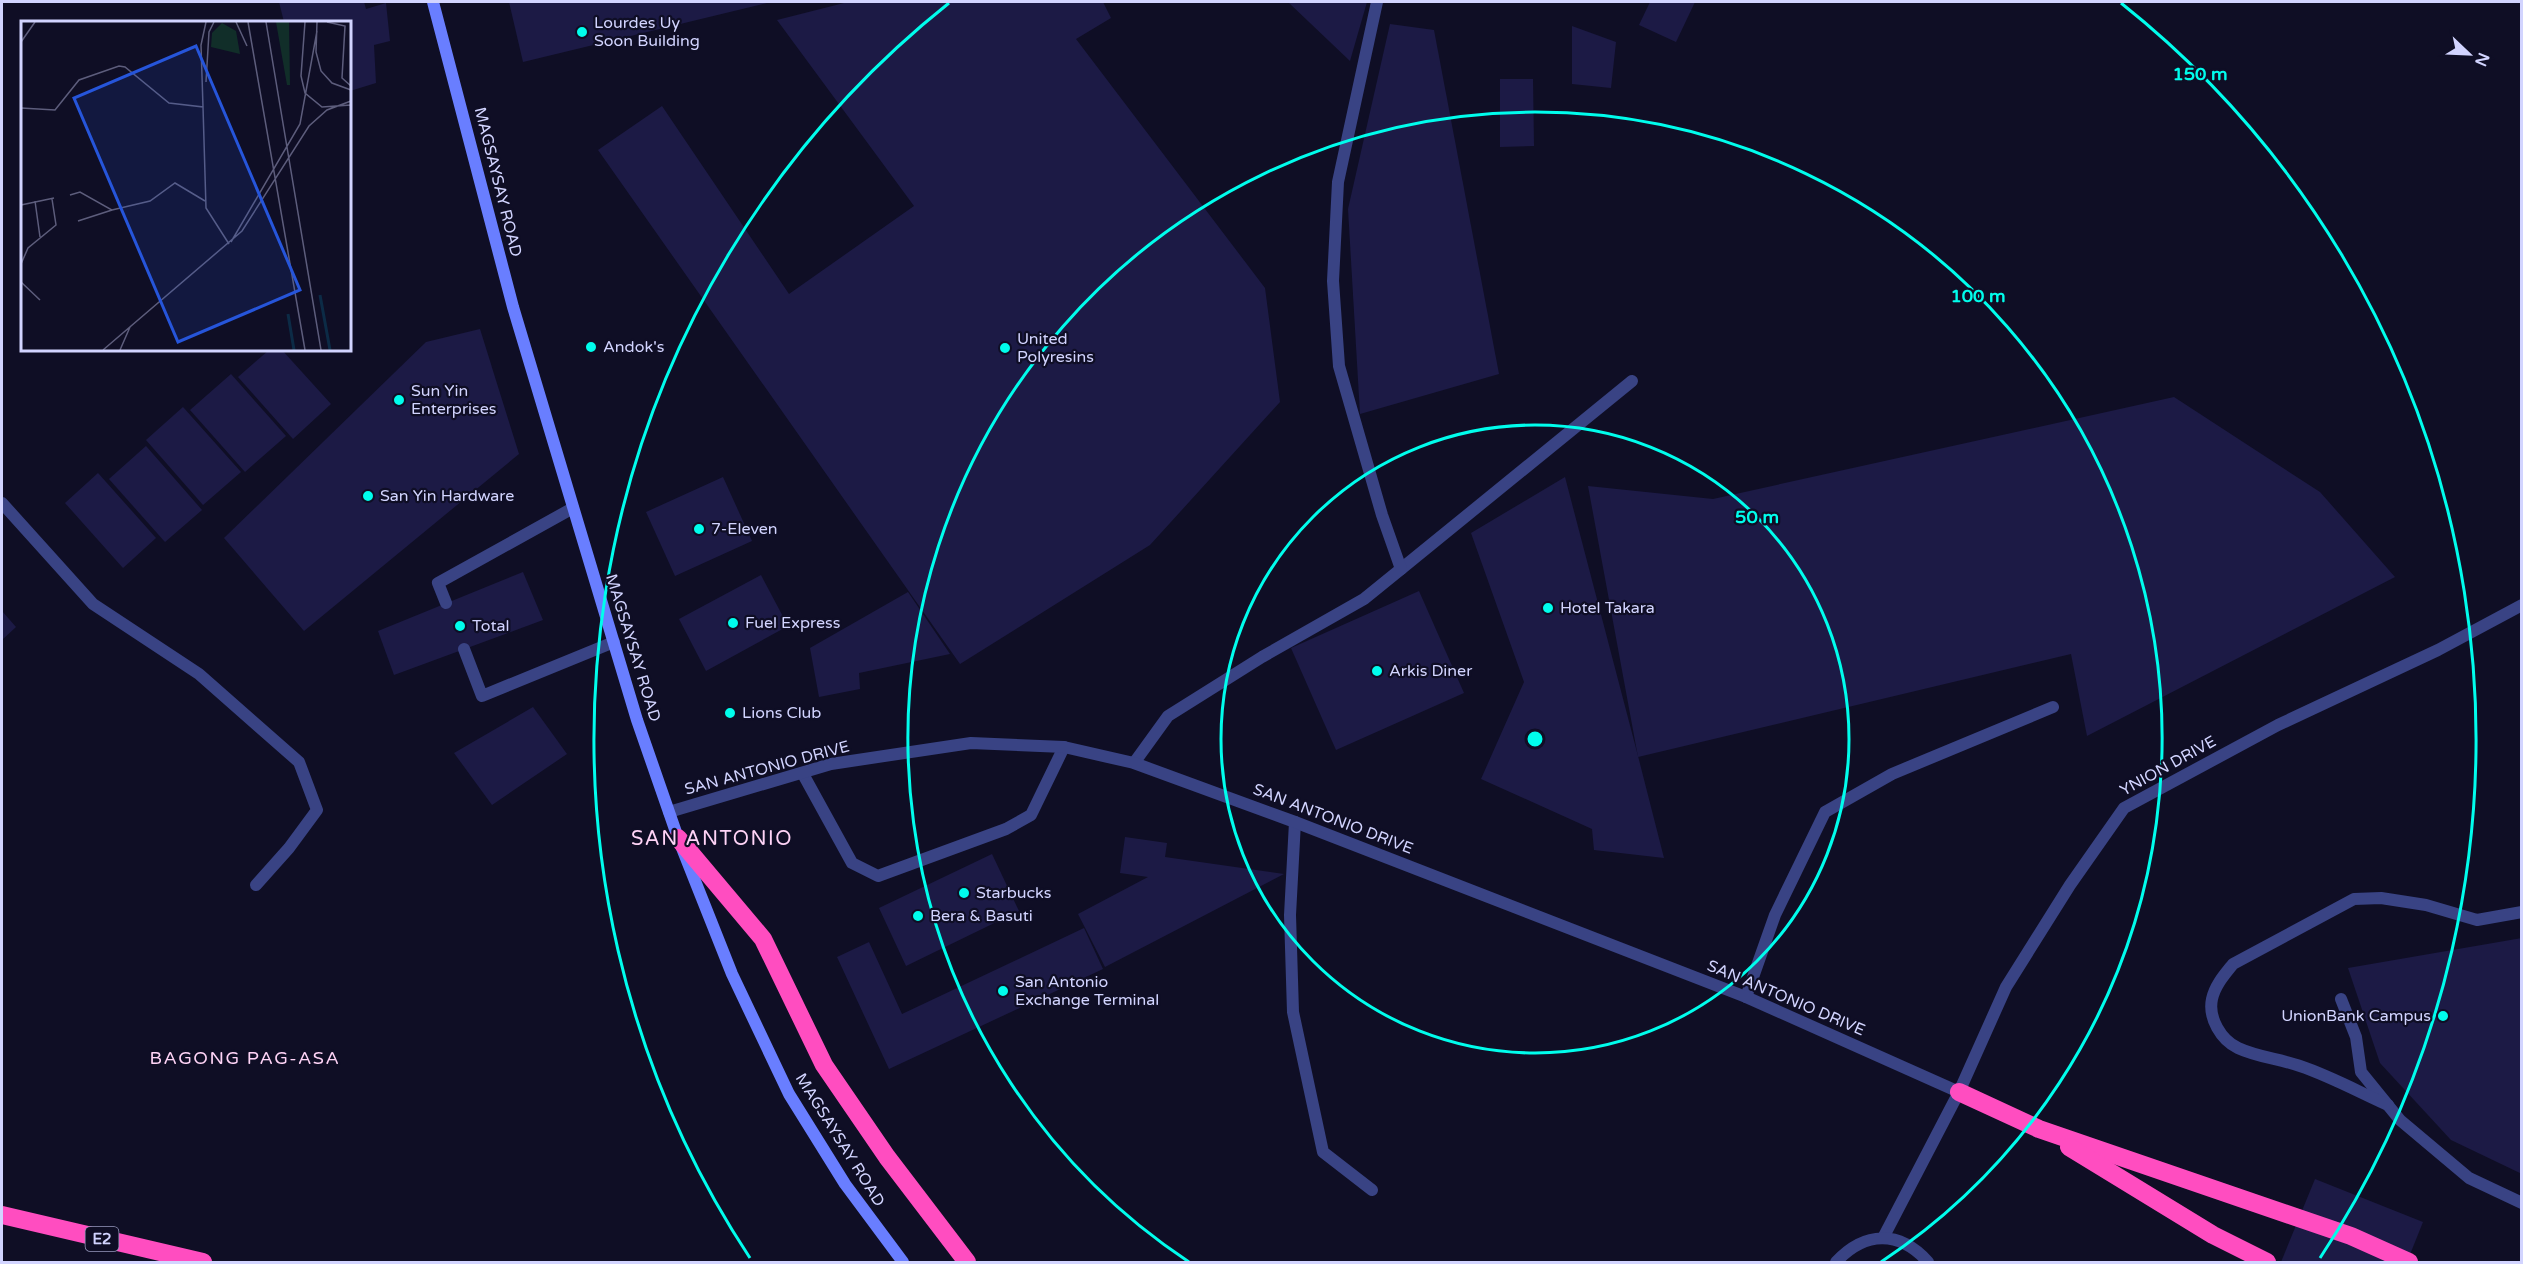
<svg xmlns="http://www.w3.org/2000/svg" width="2523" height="1264" viewBox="0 0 2523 1264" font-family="'Varela Round',sans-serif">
  <rect width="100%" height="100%" fill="#0f0e25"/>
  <g fill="#1c1a45">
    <polygon points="279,2 364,2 366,9 386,3 390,41 374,45 376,83 350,91 350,22 284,22"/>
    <polygon points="509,2 771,2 523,62"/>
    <polygon points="848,2 1103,2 1111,18 1076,39 1265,288 1280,402 1150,545 960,664 598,150 662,106 789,294 914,206 777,20"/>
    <polygon points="1288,2 1367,2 1350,61"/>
    <polygon points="1650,2 1695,2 1676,42 1639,25"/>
    <polygon points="1390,24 1434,30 1499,374 1360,414 1348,209"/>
    <polygon points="1572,26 1616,42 1611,88 1572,84"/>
    <polygon points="1500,79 1533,79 1534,146 1500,147"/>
    <polygon points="480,329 519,454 304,631 224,538 426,342"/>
    <polygon points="269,350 282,350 331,404 293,439 238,377"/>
    <polygon points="231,374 286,436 245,472 190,410"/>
    <polygon points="2174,397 2320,492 2395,577 2087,736 2071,654 1638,757 1588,486 1713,499"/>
    <polygon points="183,407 241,472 203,505 146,440"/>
    <polygon points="146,446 202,510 165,542 109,479"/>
    <polygon points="98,473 156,538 123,568 65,503"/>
    <polygon points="723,477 752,541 675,576 646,512"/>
    <polygon points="1565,477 1638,756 1664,858 1594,850 1592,829 1481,779 1524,682 1471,533"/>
    <polygon points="523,572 543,620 394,675 378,631"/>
    <polygon points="761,575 788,626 706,671 679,619"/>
    <polygon points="1419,591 1464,693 1336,750 1291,648"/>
    <polygon points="908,592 950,654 859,673 860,689 819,697 810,648"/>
    <polygon points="2,611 16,627 2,640"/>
    <polygon points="533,707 567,754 492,805 454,753"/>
    <polygon points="1125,837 1167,843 1165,857 1284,874 1105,967 1078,914 1148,877 1120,873"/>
    <polygon points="992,854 1019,911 906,966 879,908"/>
    <polygon points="1084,928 1103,969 889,1069 837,957 869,942 902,1014"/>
    <polygon points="2522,938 2522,1174 2451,1140 2380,1063 2348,968"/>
    <polygon points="2315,1179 2423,1222 2407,1262 2281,1262"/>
  </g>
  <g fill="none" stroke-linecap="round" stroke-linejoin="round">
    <g stroke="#394384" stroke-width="12">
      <polyline points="2,503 93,604 199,674 299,762 317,810 289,848 256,885"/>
      <polyline points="1401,569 1632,381"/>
      <polyline points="446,603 438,583 573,508"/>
      <polyline points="464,649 482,696 614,642"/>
      <polyline points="803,774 852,863 878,876 1006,829 1031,815 1064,747"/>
      <polyline points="1295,822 1290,915 1293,1012 1323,1152 1372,1190"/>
      <polyline points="1746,997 1775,915 1825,812 1892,774 2053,707"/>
      <polyline points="2341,999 2356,1037 2361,1072 2400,1120 2469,1178 2522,1203"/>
      <path d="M2388,1105C2359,1092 2330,1076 2300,1066C2280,1059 2257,1057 2238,1048C2221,1040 2208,1018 2212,999C2215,985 2225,974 2233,964L2354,899L2381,898L2426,905L2477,920L2522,912"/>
      <polyline points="1883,1238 1959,1092"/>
      <path d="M1836,1262C1865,1231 1899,1230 1928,1262"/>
    </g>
    <g stroke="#394384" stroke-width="12">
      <polyline points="1134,763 1168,716 1262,657 1364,599 1401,569 1382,515 1339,366 1333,281 1338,182 1377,2"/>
      <polyline points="1959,1092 2006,987 2070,885 2124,808 2278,725 2438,650 2522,605"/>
    </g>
    <polyline stroke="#394384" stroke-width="12" points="669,812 831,764 971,743 1064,747 1134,763 1295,822 1746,997 1959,1092"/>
    <polyline stroke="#697eff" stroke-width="12" points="433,2 513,307 637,720 678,838 732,974 789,1094 845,1184 903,1262"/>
    <g stroke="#ff4dc0" stroke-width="18">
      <polyline points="678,838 763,939 824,1065 887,1157 967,1262"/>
      <polyline points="1959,1092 2039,1129 2351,1236 2409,1262"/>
      <polyline points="2069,1147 2213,1235 2267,1262"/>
      <polyline points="2,1215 203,1262"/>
    </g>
  </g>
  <g fill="none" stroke="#00fdec" stroke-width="3">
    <circle cx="1535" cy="739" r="314"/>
    <path d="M1189 1262A627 627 0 1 1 1881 1262"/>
    <path d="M750 1258A941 941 0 0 1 949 3M2121 3A941 941 0 0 1 2320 1258"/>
  </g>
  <g fill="#00fdec" stroke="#0f0e25" stroke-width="2">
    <circle cx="582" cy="32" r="6"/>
    <circle cx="591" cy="347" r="6"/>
    <circle cx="1005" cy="348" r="6"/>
    <circle cx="399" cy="400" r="6"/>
    <circle cx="368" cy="496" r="6"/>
    <circle cx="699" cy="529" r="6"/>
    <circle cx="1548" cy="608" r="6"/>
    <circle cx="733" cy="623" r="6"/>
    <circle cx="460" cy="626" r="6"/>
    <circle cx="1377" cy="671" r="6"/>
    <circle cx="730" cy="713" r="6"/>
    <circle cx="964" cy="893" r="6"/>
    <circle cx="918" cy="916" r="6"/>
    <circle cx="1003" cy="991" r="6"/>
    <circle cx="2443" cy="1016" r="6"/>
  </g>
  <g text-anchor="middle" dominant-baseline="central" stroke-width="4.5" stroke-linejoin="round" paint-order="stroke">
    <rect fill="#0f0e25" stroke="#9899be" stroke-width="1.5" x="85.5" y="1227" width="33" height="24" rx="4.5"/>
    <g font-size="15" font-weight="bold" fill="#d2d4ff">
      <text x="102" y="1239">E2</text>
    </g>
    <g font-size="16" fill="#d2d4ff" stroke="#0f0e25" text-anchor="start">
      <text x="594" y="23">Lourdes Uy<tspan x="594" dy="18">Soon Building</tspan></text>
      <text x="1017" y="339">United<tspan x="1017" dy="18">Polyresins</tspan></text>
      <text x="603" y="347">Andok's</text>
      <text x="411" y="391">Sun Yin<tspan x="411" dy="18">Enterprises</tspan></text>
      <text x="380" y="496">San Yin Hardware</text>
      <text x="711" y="529">7-Eleven</text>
      <text x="1560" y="608">Hotel Takara</text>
      <text x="745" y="623">Fuel Express</text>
      <text x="472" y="626">Total</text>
      <text x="1389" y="671">Arkis Diner</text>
      <text x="742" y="713">Lions Club</text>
      <text x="976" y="893">Starbucks</text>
      <text x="930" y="916">Bera &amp; Basuti</text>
      <text x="1015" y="982">San Antonio<tspan x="1015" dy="18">Exchange Terminal</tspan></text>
      <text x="2431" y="1016" text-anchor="end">UnionBank Campus</text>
    </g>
    <g font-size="16" fill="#d2d4ff" stroke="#0f0e25">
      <text transform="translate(498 182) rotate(76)">MAGSAYSAY ROAD</text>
      <text transform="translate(633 648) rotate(73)">MAGSAYSAY ROAD</text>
      <text transform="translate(2168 766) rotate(-29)">YNION DRIVE</text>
      <text transform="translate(767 768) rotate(-15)">SAN ANTONIO DRIVE</text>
      <text transform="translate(1333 819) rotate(21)">SAN ANTONIO DRIVE</text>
      <text transform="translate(1786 998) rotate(23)">SAN ANTONIO DRIVE</text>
      <text transform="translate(840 1140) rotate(58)">MAGSAYSAY ROAD</text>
    </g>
    <g font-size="18" letter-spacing="1.5" fill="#ffd4f7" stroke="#0f0e25">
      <text x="245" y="1058">BAGONG PAG-ASA</text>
    </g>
    <g font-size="20" letter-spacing="1.5" fill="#ffd4f7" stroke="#0f0e25">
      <text x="712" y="839">SAN ANTONIO</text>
    </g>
  </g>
  <g transform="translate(21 21)">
    <rect width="330" height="330" fill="#0f0e25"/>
    <path d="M201,2L215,10L219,33L190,26L191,12Z" fill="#112e29"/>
    <path d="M255,1H268L269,64H266Z" fill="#112e29"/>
    <path fill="none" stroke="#0c2b46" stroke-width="3" d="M299,274L309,329M267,293L273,329"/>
    <path fill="none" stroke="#5d5d7c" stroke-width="1.5" d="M215,1L226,25M227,1L284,329M245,1L300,329M284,1L280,55L284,72L301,86L330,84M296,1L295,31L300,50L311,62L330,69M306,1L324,5L321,57L330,65M0,21L14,1M185,61L188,11L193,1M182,86L180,24L185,1M0,87L34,89L58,59L98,45L104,46L148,82L182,86L185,187L208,223M49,174L59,171L91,189L57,200M14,180L19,216M0,184L33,177M91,189L129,180L154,162L184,180M0,212V184M210,221L279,103L296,10M0,243L7,227L35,204L31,178M0,261L19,279M82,329L221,210L288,105L306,89L330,80M99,329L109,306"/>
    <path fill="#2655da" fill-opacity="0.15" stroke="#2655da" stroke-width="3" d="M175,25L279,269L157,321L53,77Z"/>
    <rect width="330" height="330" fill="none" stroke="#d2d4ff" stroke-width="3"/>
  </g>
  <circle cx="1535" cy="739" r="9" fill="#00fdec" stroke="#0f0e25" stroke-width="3"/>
  <g font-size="18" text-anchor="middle" font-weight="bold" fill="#00fdec" stroke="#0f0e25" stroke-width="4.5" stroke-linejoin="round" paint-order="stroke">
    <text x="2200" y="80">150 m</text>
    <text x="1978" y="302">100 m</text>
    <text x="1757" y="523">50 m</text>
  </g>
  <rect width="2523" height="1264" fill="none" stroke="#d2d4ff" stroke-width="6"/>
  <g transform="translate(2469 54) rotate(113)" stroke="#0f0e25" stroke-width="4.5" paint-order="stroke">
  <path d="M0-4.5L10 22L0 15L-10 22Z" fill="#d2d4ff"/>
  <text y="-9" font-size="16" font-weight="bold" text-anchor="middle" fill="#d2d4ff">N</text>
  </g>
</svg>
